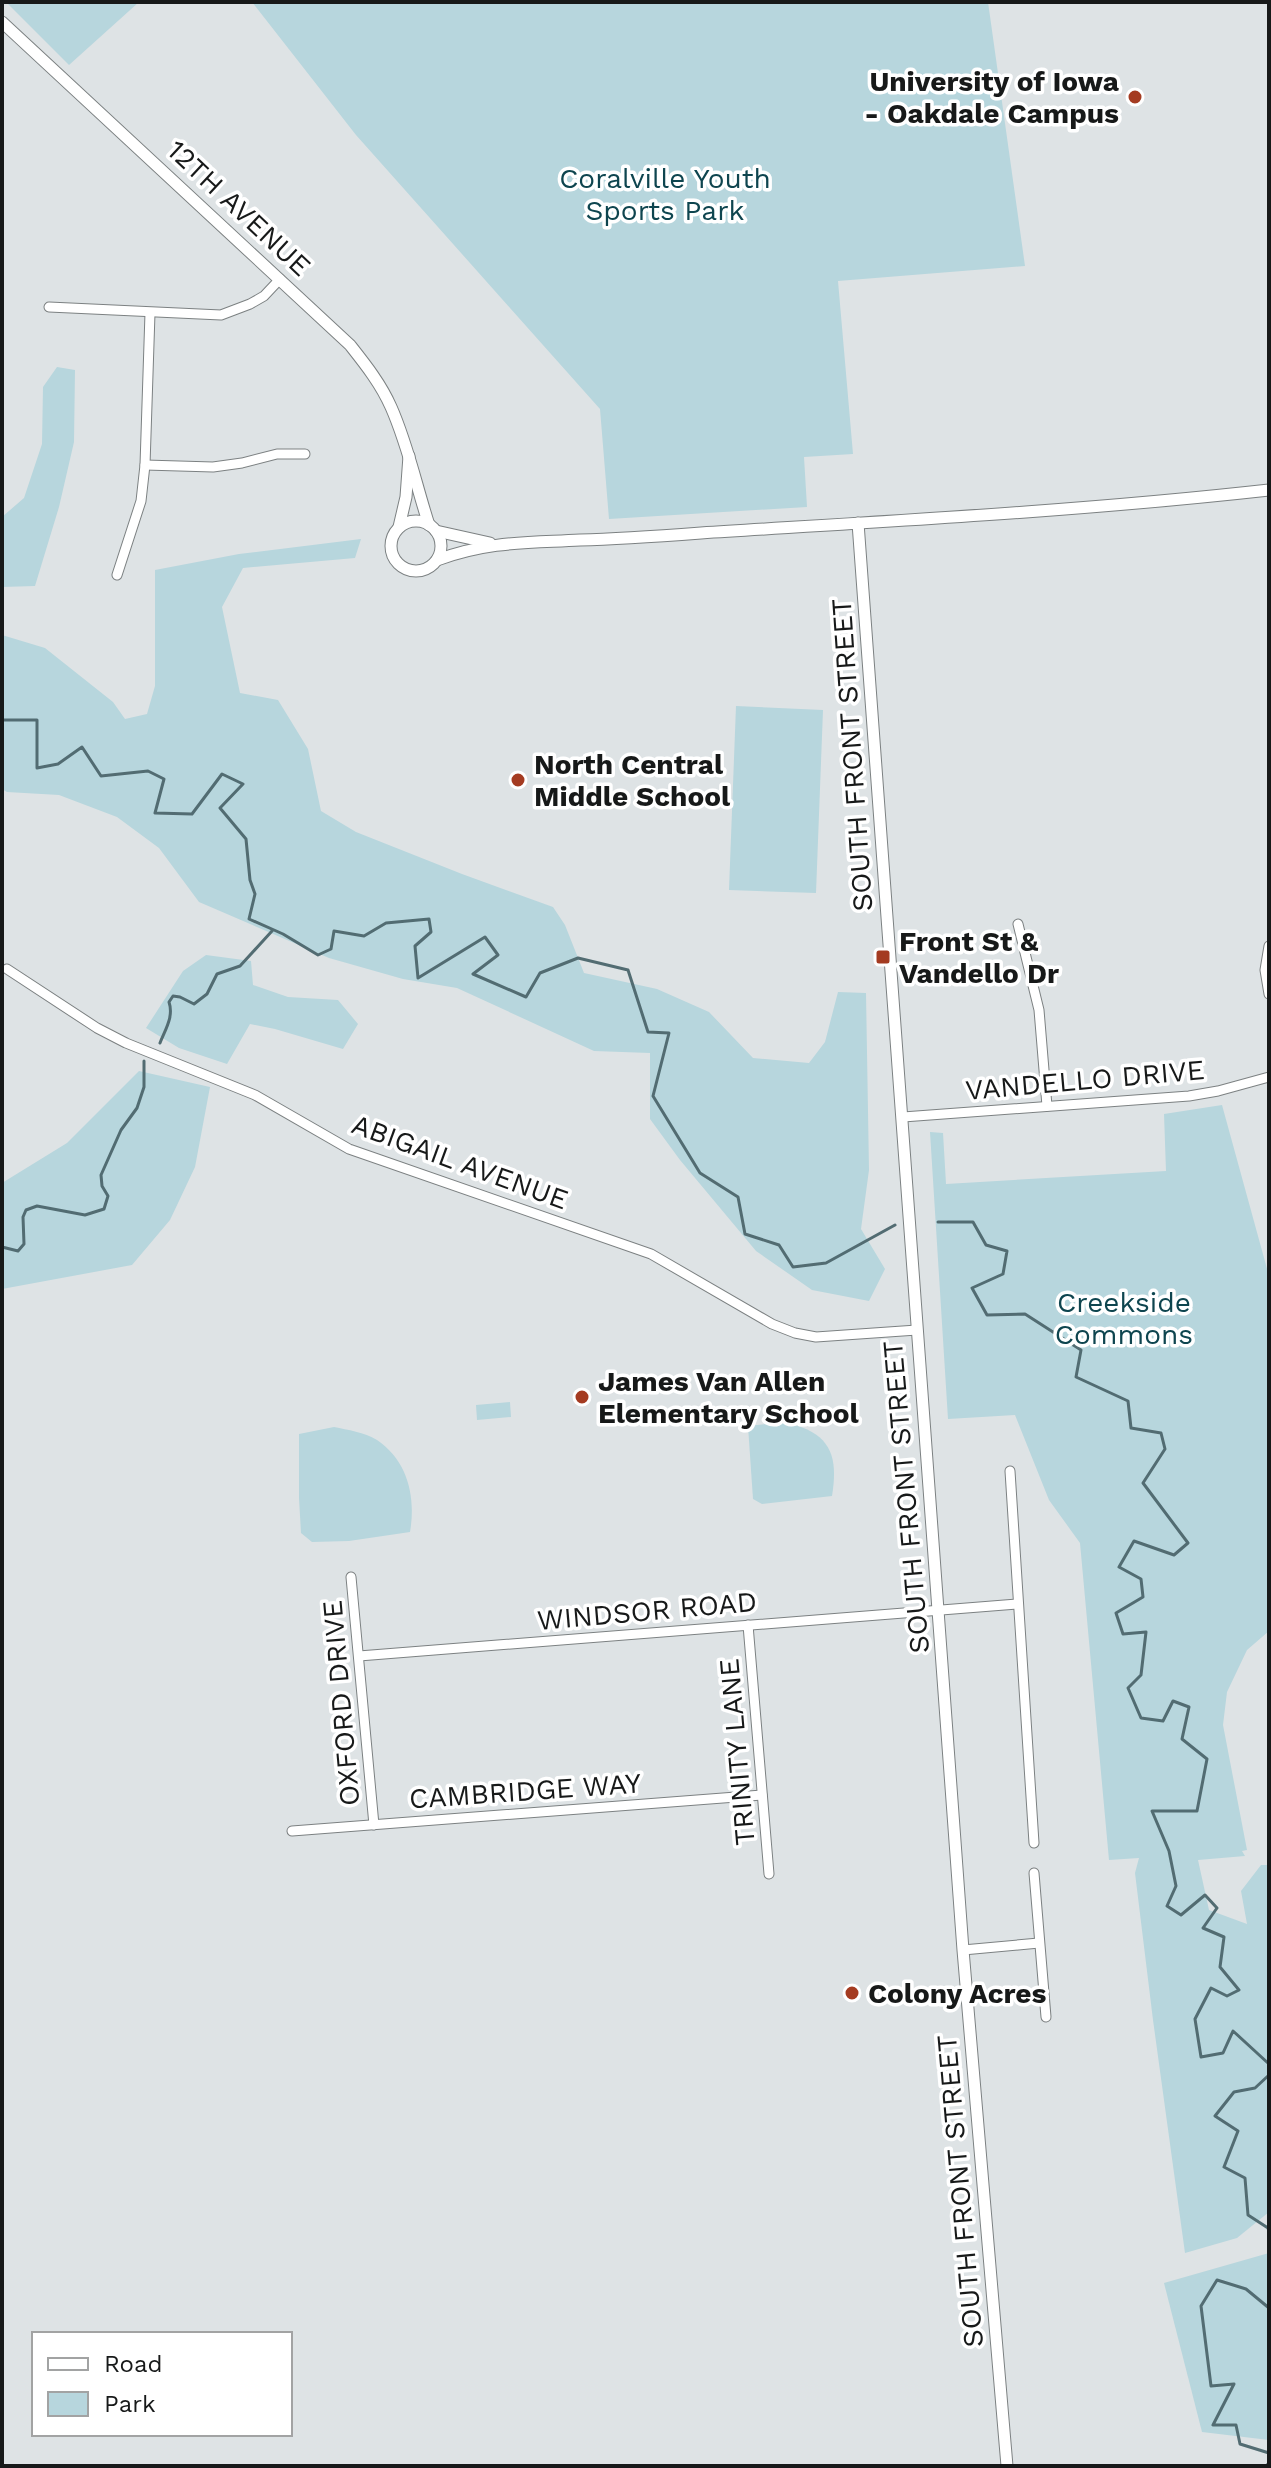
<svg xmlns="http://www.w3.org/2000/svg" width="1271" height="2468" viewBox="0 0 1271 2468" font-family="'Work Sans',sans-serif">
  <rect width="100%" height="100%" fill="#dee3e5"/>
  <g fill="#b7d6dd">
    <polygon points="6,2 139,2 69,65"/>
    <polygon points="252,2 988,2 1025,266 838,281 853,454 804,457 807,507 609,519 600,409 356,135"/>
    <polygon points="57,367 75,370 74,442 59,507 35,586 2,587 2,517 24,498 42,444 43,387"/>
    <polygon points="361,539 355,558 243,568 222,607 240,693 278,700 308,749 321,811 356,832 462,874 553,907 565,925 584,973 657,989 709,1012 753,1058 809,1063 825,1042 838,992 866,993 869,1170 861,1229 885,1269 869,1301 812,1290 756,1251 680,1160 650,1119 650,1053 594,1051 457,988 403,979 329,958 199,902 159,848 117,817 59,795 7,792 2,789 2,635 45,648 113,702 125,719 147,714 155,686 155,570 239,554"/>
    <polygon points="736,706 823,710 816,893 729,890"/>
    <polygon points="206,955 251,961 253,985 288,997 338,1000 358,1024 343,1049 275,1029 250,1024 227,1064 179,1048 146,1028 183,971"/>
    <polygon points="139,1071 210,1087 195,1167 170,1220 132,1265 2,1289 2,1183 67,1143"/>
    <polygon points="1222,1105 1269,1276 1269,1631 1247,1650 1227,1692 1223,1725 1247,1850 1242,1851 1245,1856 1198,1860 1209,1910 1247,1924 1241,1891 1261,1865 1269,1865 1269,2212 1237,2238 1185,2253 1153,2020 1135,1873 1139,1858 1109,1860 1080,1543 1049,1500 1015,1415 948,1419 930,1132 943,1133 946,1184 1166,1171 1164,1114"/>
    <polygon points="510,1402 511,1417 477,1420 476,1405"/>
    <path d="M784,1422C829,1432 839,1453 832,1496L762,1504L753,1499L748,1426Z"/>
    <path d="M334,1427C348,1430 364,1432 377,1440C408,1461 416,1497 410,1532L349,1541L312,1542L301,1533L299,1498V1434Z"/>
    <polygon points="1269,2253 1269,2440 1202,2432 1164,2283"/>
  </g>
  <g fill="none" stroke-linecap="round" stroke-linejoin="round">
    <g stroke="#526c72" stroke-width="3">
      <polyline points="2,720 37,720 37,768 58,764 82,747 101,776 148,771 164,779 155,813 192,814 222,774 243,784 220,808 246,839 250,880 255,894 249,919 283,934 318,955 331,949 334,931 364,936 386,923 429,919 431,932 415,946 418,978 485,937 498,955 473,974 526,997 540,973 578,958 628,970 648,1032 669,1033 653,1096 700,1173 738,1197 745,1234 779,1245 793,1267 826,1263 895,1225"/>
      <path d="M160,1043C165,1030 174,1017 169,1002L173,996L180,997L194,1004L207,994L217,974L240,966L272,931"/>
      <polyline points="938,1222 973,1222 986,1245 1007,1251 1003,1274 972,1288 987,1315 1025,1314 1081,1350 1076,1377 1128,1401 1131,1428 1161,1433 1165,1449 1143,1483 1188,1543 1174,1555 1134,1541 1119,1567 1141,1579 1143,1597 1116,1613 1123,1634 1146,1632 1141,1675 1128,1688 1141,1718 1163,1721 1173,1701 1189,1707 1182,1739 1207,1759 1197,1811 1152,1811 1169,1851 1176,1886 1167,1906 1181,1915 1205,1895 1217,1908 1203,1928 1224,1937 1220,1967 1239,1990 1227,1996 1211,1988 1195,2019 1201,2057 1223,2053 1233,2031 1269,2064"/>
      <polyline points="2,1247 18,1251 24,1244 23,1217 26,1210 37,1206 85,1215 104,1209 108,1196 102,1186 101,1175 121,1130 137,1108 144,1087 144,1061"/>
      <polyline points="1269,2075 1255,2088 1234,2092 1215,2116 1238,2131 1224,2167 1245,2178 1248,2215 1268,2228 1269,2232"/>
      <polyline points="1269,2308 1246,2289 1217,2280 1201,2306 1211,2386 1234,2384 1213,2425 1236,2425 1240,2444 1269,2453"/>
      <polyline points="1266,2466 1269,2463"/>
    </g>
    <g stroke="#7c8182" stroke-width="11">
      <g id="minor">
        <polyline points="49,307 221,315 250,304 264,296 280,279"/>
        <polyline points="145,465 213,467 242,463 277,454 305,454"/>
        <polyline points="117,575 141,501 145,465 150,313"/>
        <polyline points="1018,924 1039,1010 1047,1106"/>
        <polyline points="1269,946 1265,970 1269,994"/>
        <polyline points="7,969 97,1028 126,1043 255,1095 349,1149 651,1254 772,1324 795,1333 816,1337 917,1330"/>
        <polyline points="903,1117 1189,1096 1218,1091 1269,1077"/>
        <polyline points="1010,1471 1034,1843"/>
        <polyline points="351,1577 374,1825"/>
        <polyline points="748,1625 769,1874"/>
        <polyline points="359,1656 1017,1604"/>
        <polyline points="292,1831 762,1795"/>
        <polyline points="1034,1873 1046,2017"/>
        <polyline points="963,1950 1039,1943"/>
      </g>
    </g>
    <g stroke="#7c8182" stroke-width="13">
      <g id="tertiary">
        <path d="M2,22L350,345C365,364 381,384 391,407C408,445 416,485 429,525"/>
        <circle cx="416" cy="546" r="25"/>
        <polyline points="858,523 963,1950 1007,2466"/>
        <polyline points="399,527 406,497 409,456"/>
        <polyline points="436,531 490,543"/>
        <path d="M437,560C489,541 527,543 580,540C621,539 661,536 701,533C891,521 1081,511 1269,490"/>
      </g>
    </g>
    <use href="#minor" stroke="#fff" stroke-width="9"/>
    <use href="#tertiary" stroke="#fff" stroke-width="11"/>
  </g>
  <g fill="#a43b21" stroke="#fff" stroke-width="3">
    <circle cx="1135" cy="97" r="8"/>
    <circle cx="518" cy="780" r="8"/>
    <rect x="875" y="949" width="16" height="16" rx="4"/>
    <circle cx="582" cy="1397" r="8"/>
    <circle cx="852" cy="1993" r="8"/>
  </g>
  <g text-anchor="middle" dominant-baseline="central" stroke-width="7" stroke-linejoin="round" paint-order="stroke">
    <g font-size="28" font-weight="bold" fill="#171919" stroke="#fff" text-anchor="start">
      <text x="1119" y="81" text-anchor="end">University of Iowa<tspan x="1119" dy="32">- Oakdale Campus</tspan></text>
      <text x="534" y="764">North Central<tspan x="534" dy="32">Middle School</tspan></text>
      <text x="899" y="941">Front St &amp;<tspan x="899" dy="32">Vandello Dr</tspan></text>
      <text x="598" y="1381">James Van Allen<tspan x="598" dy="32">Elementary School</tspan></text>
      <text x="868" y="1993">Colony Acres</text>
    </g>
    <g font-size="28" fill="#0e454f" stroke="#fff">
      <text x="665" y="178">Coralville Youth<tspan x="665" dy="32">Sports Park</tspan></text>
      <text x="1124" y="1302">Creekside<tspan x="1124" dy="32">Commons</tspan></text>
    </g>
    <g font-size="28" fill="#171919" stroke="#fff">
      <text transform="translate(239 208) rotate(43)">12TH AVENUE</text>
      <text transform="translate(852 755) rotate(-94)">SOUTH FRONT STREET</text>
      <text transform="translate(1085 1080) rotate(-5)">VANDELLO DRIVE</text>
      <text transform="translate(460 1162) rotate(20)">ABIGAIL AVENUE</text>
      <text transform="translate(906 1497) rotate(-95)">SOUTH FRONT STREET</text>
      <text transform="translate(647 1611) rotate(-5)">WINDSOR ROAD</text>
      <text transform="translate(341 1703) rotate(-95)">OXFORD DRIVE</text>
      <text transform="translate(737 1752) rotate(-95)">TRINITY LANE</text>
      <text transform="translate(525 1791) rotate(-4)">CAMBRIDGE WAY</text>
      <text transform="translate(960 2191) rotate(-95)">SOUTH FRONT STREET</text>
    </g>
  </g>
  <rect width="1271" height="2468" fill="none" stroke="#171919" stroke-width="8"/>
  <rect x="32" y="2332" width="260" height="104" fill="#ffffff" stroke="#a2a3a3" stroke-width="2"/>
  <rect x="48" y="2358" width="40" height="12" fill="#ffffff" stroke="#a2a3a3" stroke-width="2"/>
  <text x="104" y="2372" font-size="24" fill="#171919">Road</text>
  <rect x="48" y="2392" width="40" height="24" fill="#b7d6dd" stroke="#a2a3a3" stroke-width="2"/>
  <text x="104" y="2412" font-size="24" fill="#171919">Park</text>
</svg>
